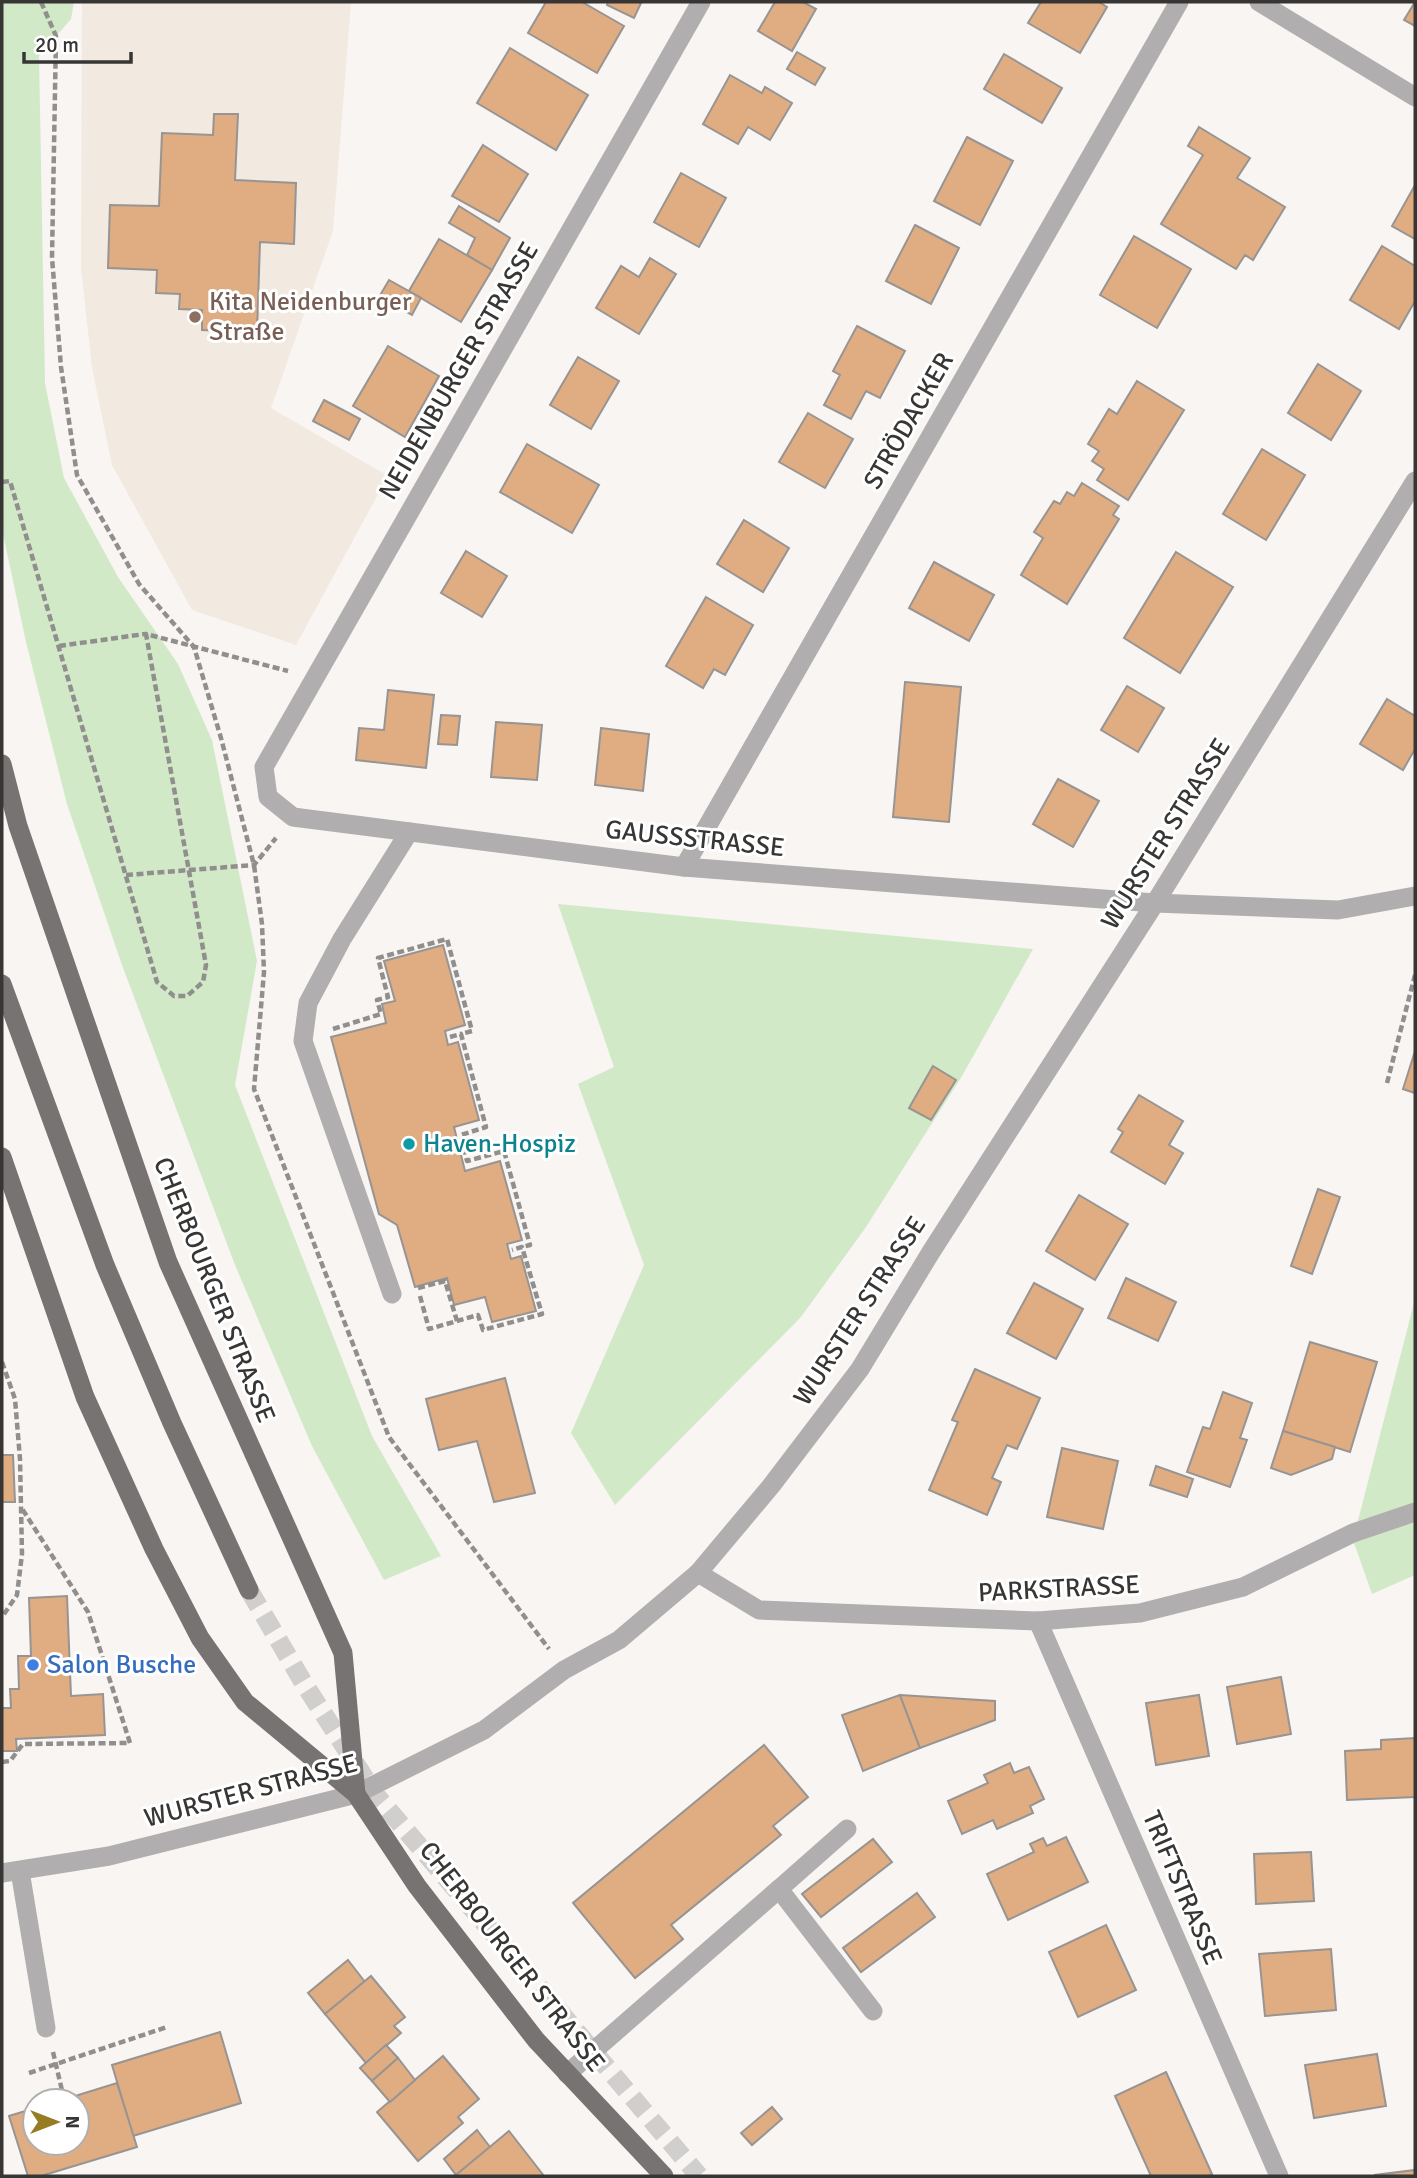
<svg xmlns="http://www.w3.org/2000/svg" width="1417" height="2178" viewBox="0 0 1417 2178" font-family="Signika,sans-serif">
  <rect width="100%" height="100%" fill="#f8f5f3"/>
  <polygon fill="#f2e9e1" points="82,2 351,2 333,231 271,408 388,476 296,645 192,610 112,465 92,368 81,267"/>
  <g fill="#d1e9c7">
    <polygon points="2,2 74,2 71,19 39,56 45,383 64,478 118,577 178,664 212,740 257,961 235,1085 372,1436 441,1556 384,1580 312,1446 235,1265 122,965 67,804 26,642 2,529"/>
    <polygon points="558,904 1033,949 962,1076 866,1227 801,1317 615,1505 571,1433 644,1265 578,1084 614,1067"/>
    <polygon points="1415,1299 1415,1575 1372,1594 1353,1540"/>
  </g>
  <g fill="#e0ad83" stroke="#979492" stroke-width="2">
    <polygon points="546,2 582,2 624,26 597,73 528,33"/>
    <polygon points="608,2 638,2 641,3 634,18 607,5"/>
    <polygon points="775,2 803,2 816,9 792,51 758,31"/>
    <polygon points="1041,2 1099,2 1107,7 1080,53 1028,23"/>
    <polygon points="1415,2 1415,26 1404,20"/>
    <polygon points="510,48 588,95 556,150 477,103"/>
    <polygon points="797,52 825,68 815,85 787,69"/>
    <polygon points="1004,54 1062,88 1042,123 984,89"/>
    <polygon points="730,75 762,93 765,87 792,103 770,140 748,127 738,144 703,124"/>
    <polygon points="214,114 238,114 235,180 296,183 294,244 260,242 257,332 202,330 202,310 179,309 180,294 156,293 157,270 108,268 110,205 159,206 162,133 213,135"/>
    <polygon points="1199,127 1250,158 1237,178 1285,207 1253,260 1245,255 1236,269 1161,224 1203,155 1188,146"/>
    <polygon points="967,137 1013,161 980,225 934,201"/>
    <polygon points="483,145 528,174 499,222 452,196"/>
    <polygon points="681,173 726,198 699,247 654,222"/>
    <polygon points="1415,185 1415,239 1392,226"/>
    <polygon points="459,206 510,238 492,270 467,255 475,238 449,223"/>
    <polygon points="915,225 959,248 931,304 886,281"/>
    <polygon points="1134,236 1191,269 1157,328 1100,295"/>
    <polygon points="439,239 492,270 461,322 409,291"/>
    <polygon points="1382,246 1415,266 1415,301 1399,329 1350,300"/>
    <polygon points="650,258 676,274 639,334 596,308 621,266 639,277"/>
    <polygon points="389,280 421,298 412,315 379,297"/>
    <polygon points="857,326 905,351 880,398 866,391 851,419 824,405 840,375 833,371"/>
    <polygon points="388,346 439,376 405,437 353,406"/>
    <polygon points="578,357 619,381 591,429 550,405"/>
    <polygon points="1318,364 1361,391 1331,440 1288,413"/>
    <polygon points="1137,381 1184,410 1128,500 1097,480 1104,469 1092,461 1099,451 1088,444 1109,409 1117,414"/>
    <polygon points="324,400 360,419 349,440 313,421"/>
    <polygon points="808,413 853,439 825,488 779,462"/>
    <polygon points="527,444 599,485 572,533 500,492"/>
    <polygon points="1262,449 1305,475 1266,540 1223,514"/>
    <polygon points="1082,483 1119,506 1113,515 1119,519 1067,604 1021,575 1043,538 1034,532 1054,501 1060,504 1067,492 1074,496"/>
    <polygon points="744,520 789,548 763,592 717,564"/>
    <polygon points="466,551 507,576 482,617 441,593"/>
    <polygon points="1176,552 1233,587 1180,673 1124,638"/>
    <polygon points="934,562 994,595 969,641 909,608"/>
    <polygon points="706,597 753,625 725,675 714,669 703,688 666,666"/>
    <polygon points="905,682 961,687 949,822 893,817"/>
    <polygon points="1127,686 1164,708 1138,752 1101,730"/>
    <polygon points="388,690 434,695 426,768 356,760 359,728 384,730"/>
    <polygon points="1387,699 1415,716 1415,749 1403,770 1360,744"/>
    <polygon points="441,715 460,716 457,745 438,744"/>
    <polygon points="496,722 542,725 537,780 491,777"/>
    <polygon points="601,728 649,734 643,791 595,785"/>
    <polygon points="1058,779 1099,801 1073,847 1033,824"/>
    <polygon points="443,945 465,1025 445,1031 448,1045 458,1042 479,1120 454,1127 465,1171 500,1161 522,1240 507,1244 511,1259 521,1256 536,1311 492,1322 485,1297 454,1305 447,1278 415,1287 397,1225 379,1214 331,1037 386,1023 382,1004 395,1001 384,961"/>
    <polygon points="1415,1051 1415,1093 1403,1089"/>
    <polygon points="933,1066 956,1080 931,1120 909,1108"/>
    <polygon points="1139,1095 1183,1121 1169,1145 1183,1153 1165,1184 1111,1152 1123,1132 1118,1129"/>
    <polygon points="1318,1189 1340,1197 1312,1274 1291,1266"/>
    <polygon points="1079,1195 1128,1224 1095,1280 1046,1251"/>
    <polygon points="1126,1278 1176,1302 1158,1341 1108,1318"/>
    <polygon points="1034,1283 1083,1309 1056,1359 1007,1333"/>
    <polygon points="1310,1342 1377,1362 1350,1452 1283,1431"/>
    <polygon points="975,1369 1040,1398 1017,1449 1007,1445 992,1478 1001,1482 987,1515 929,1490 958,1422 952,1420"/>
    <polygon points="505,1378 535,1493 494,1502 477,1441 439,1450 426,1399"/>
    <polygon points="1223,1392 1252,1403 1240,1438 1247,1440 1230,1487 1187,1472 1203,1427 1210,1429"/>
    <polygon points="1283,1431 1335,1447 1332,1459 1291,1475 1271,1468"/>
    <polygon points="1062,1448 1118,1461 1103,1529 1047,1517"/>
    <polygon points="2,1455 13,1455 15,1502 2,1502"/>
    <polygon points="1156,1466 1193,1479 1187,1497 1150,1485"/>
    <polygon points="67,1596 71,1696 103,1694 105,1735 16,1739 17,1751 2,1751 2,1708 11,1708 10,1689 19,1689 18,1656 31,1656 29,1598"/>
    <polygon points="1281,1677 1291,1734 1237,1744 1227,1687"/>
    <polygon points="900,1695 920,1748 863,1771 842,1715"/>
    <polygon points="900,1695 995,1701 995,1720 920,1748"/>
    <polygon points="1199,1695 1209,1756 1156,1765 1146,1703"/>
    <polygon points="1415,1738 1415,1797 1347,1800 1345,1751 1381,1749 1381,1740"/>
    <polygon points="764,1745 808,1797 773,1826 781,1835 671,1925 683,1939 635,1978 573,1903"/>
    <polygon points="1010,1763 1014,1773 1029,1767 1044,1799 1030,1806 1033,1813 997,1829 993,1820 962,1834 948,1801 988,1783 984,1775"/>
    <polygon points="1066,1837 1088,1882 1008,1920 987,1874 1034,1852 1030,1844 1043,1838 1047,1846"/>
    <polygon points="873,1839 892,1862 821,1917 802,1894"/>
    <polygon points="1311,1852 1314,1901 1256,1904 1254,1854"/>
    <polygon points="917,1893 935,1917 861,1972 843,1948"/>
    <polygon points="1106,1925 1136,1990 1078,2017 1049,1952"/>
    <polygon points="1331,1949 1336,2010 1265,2016 1259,1954"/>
    <polygon points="348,1960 365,1982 325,2014 308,1993"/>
    <polygon points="371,1976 405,2017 394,2026 401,2033 366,2063 325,2014"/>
    <polygon points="220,2032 241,2103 133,2136 112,2065"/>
    <polygon points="386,2045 398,2058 372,2081 360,2068"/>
    <polygon points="1377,2054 1386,2106 1314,2118 1305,2065"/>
    <polygon points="443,2056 479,2099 458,2117 463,2123 418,2161 377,2112"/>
    <polygon points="398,2058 415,2080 390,2102 372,2081"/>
    <polygon points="1166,2072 1212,2174 1208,2176 1151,2176 1115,2096"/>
    <polygon points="117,2083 137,2147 41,2176 28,2176 9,2116 35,2108 35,2143 77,2143 77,2101 59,2101"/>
    <polygon points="772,2107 782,2119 752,2145 741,2133"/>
    <polygon points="477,2130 490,2147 456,2175 444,2159"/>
    <polygon points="509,2131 544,2176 454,2176 456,2175"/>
    <polygon points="1415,2170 1415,2176 1374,2175"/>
  </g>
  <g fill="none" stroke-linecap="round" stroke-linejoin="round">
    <polyline stroke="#d1cfcd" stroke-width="19" stroke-dasharray="19 10" stroke-linecap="butt" points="249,1590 303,1682 375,1794 699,2176"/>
    <g stroke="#918f8e" stroke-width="4.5" stroke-dasharray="7 3.5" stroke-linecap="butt">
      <polyline points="41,2 56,36 52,258 61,367 77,475 139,584 194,647 221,738 254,865 262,924 264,972 254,1089 389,1437 549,1649"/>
      <polyline points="2,482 10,481 157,982 174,996 187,996 203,982 206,965 146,634 288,671"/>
      <polyline points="59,646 145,634"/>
      <polyline points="126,875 254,865 276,838"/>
      <polyline points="333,1029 381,1014 377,1000 388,997 378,958 447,939 472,1031 461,1034"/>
      <polyline points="450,1037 461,1034 486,1127 461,1135 467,1161 504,1151 530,1245 522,1247"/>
      <polyline points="1387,1083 1415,975"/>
      <polyline points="418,1288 445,1281 457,1321"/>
      <polyline points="420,1296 429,1329 478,1315 483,1330 542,1314 522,1247 512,1250"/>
      <polyline points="2,1362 15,1399 20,1459 22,1554 17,1595 2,1617"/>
      <polyline points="2,1762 10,1761 23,1744 130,1743 88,1612 21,1507"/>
      <polyline points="53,2052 64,2099"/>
      <polyline points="29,2073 167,2027"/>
    </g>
    <g stroke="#b0aeae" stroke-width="19">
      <polyline points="392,1294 303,1041 308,1003 342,939 409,832"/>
      <polyline points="847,1829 779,1889 873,2011"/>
      <polyline points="20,1871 46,2028"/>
      <polyline points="567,2074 779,1889"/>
    </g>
    <g stroke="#b0aeae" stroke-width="19">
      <polyline points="701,2 264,767 268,797 293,817 684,867 1155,903 1338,910 1415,896"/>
      <polyline points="1259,2 1415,97"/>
      <polyline points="684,867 1179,2"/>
      <polyline points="1038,1621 1279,2176"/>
    </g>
    <g stroke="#b0aeae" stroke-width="19">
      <polyline points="698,1573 759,1610 1038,1621 1140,1613 1243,1587 1353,1533 1415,1512"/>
      <polyline points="2,1873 109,1856 356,1794 484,1730 564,1670 619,1640 698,1573 771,1486 860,1369 931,1252 1155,903 1415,481"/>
    </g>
    <g stroke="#767372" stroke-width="19">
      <polyline points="2,764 18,826 168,1262 343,1653 356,1794"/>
      <polyline points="2,984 105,1265 172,1423 249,1590"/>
      <polyline points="2,1157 85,1397 154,1549 200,1638 245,1702 356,1794 417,1886 536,2040 664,2176"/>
    </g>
  </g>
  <circle fill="#8d6e63" stroke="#fff" stroke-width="2.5" cx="195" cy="317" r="7"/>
  <circle fill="#0f9aa8" stroke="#fff" stroke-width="2.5" cx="409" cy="1144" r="7"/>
  <circle fill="#3f7fe0" stroke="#fff" stroke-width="2.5" cx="33" cy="1665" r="7"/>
  <g text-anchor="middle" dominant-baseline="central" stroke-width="6" stroke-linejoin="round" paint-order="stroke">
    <g font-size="26" fill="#785e54" stroke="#fff" text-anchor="start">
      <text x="209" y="302">Kita Neidenburger<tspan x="209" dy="30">Straße</tspan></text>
    </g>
    <g font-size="26" fill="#373635" stroke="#fff">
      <text transform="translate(459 371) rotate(-60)">NEIDENBURGER STRASSE</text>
      <text transform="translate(909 421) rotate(-60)">STRÖDACKER</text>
      <text transform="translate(1166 834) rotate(-58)">WURSTER STRASSE</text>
      <text transform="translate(695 839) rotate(6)">GAUSSSTRASSE</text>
      <text transform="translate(214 1290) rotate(68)">CHERBOURGER STRASSE</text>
      <text transform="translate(860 1311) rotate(-57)">WURSTER STRASSE</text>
      <text transform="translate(1059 1589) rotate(-3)">PARKSTRASSE</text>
      <text transform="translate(251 1791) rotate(-15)">WURSTER STRASSE</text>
      <text transform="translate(1182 1888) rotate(67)">TRIFTSTRASSE</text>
      <text transform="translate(512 1957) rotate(52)">CHERBOURGER STRASSE</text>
    </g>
    <g font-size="26" fill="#0d838f" stroke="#fff" text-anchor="start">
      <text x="423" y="1144">Haven-Hospiz</text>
    </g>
    <g font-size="26" fill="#366cbe" stroke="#fff" text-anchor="start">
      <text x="47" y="1665">Salon Busche</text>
    </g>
  </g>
  <rect width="1417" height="2178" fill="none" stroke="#373635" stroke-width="7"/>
  <g transform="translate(56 2122) rotate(90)"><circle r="33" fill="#ffffff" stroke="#afafae" stroke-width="2"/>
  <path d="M0-5L12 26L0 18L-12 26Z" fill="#967c23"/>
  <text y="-10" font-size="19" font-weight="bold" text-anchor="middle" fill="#373635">N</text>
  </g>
  <path d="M24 52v10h107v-10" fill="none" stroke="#373635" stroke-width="3.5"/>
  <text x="35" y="52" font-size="21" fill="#373635" stroke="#ffffff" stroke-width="5" paint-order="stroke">20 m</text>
</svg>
